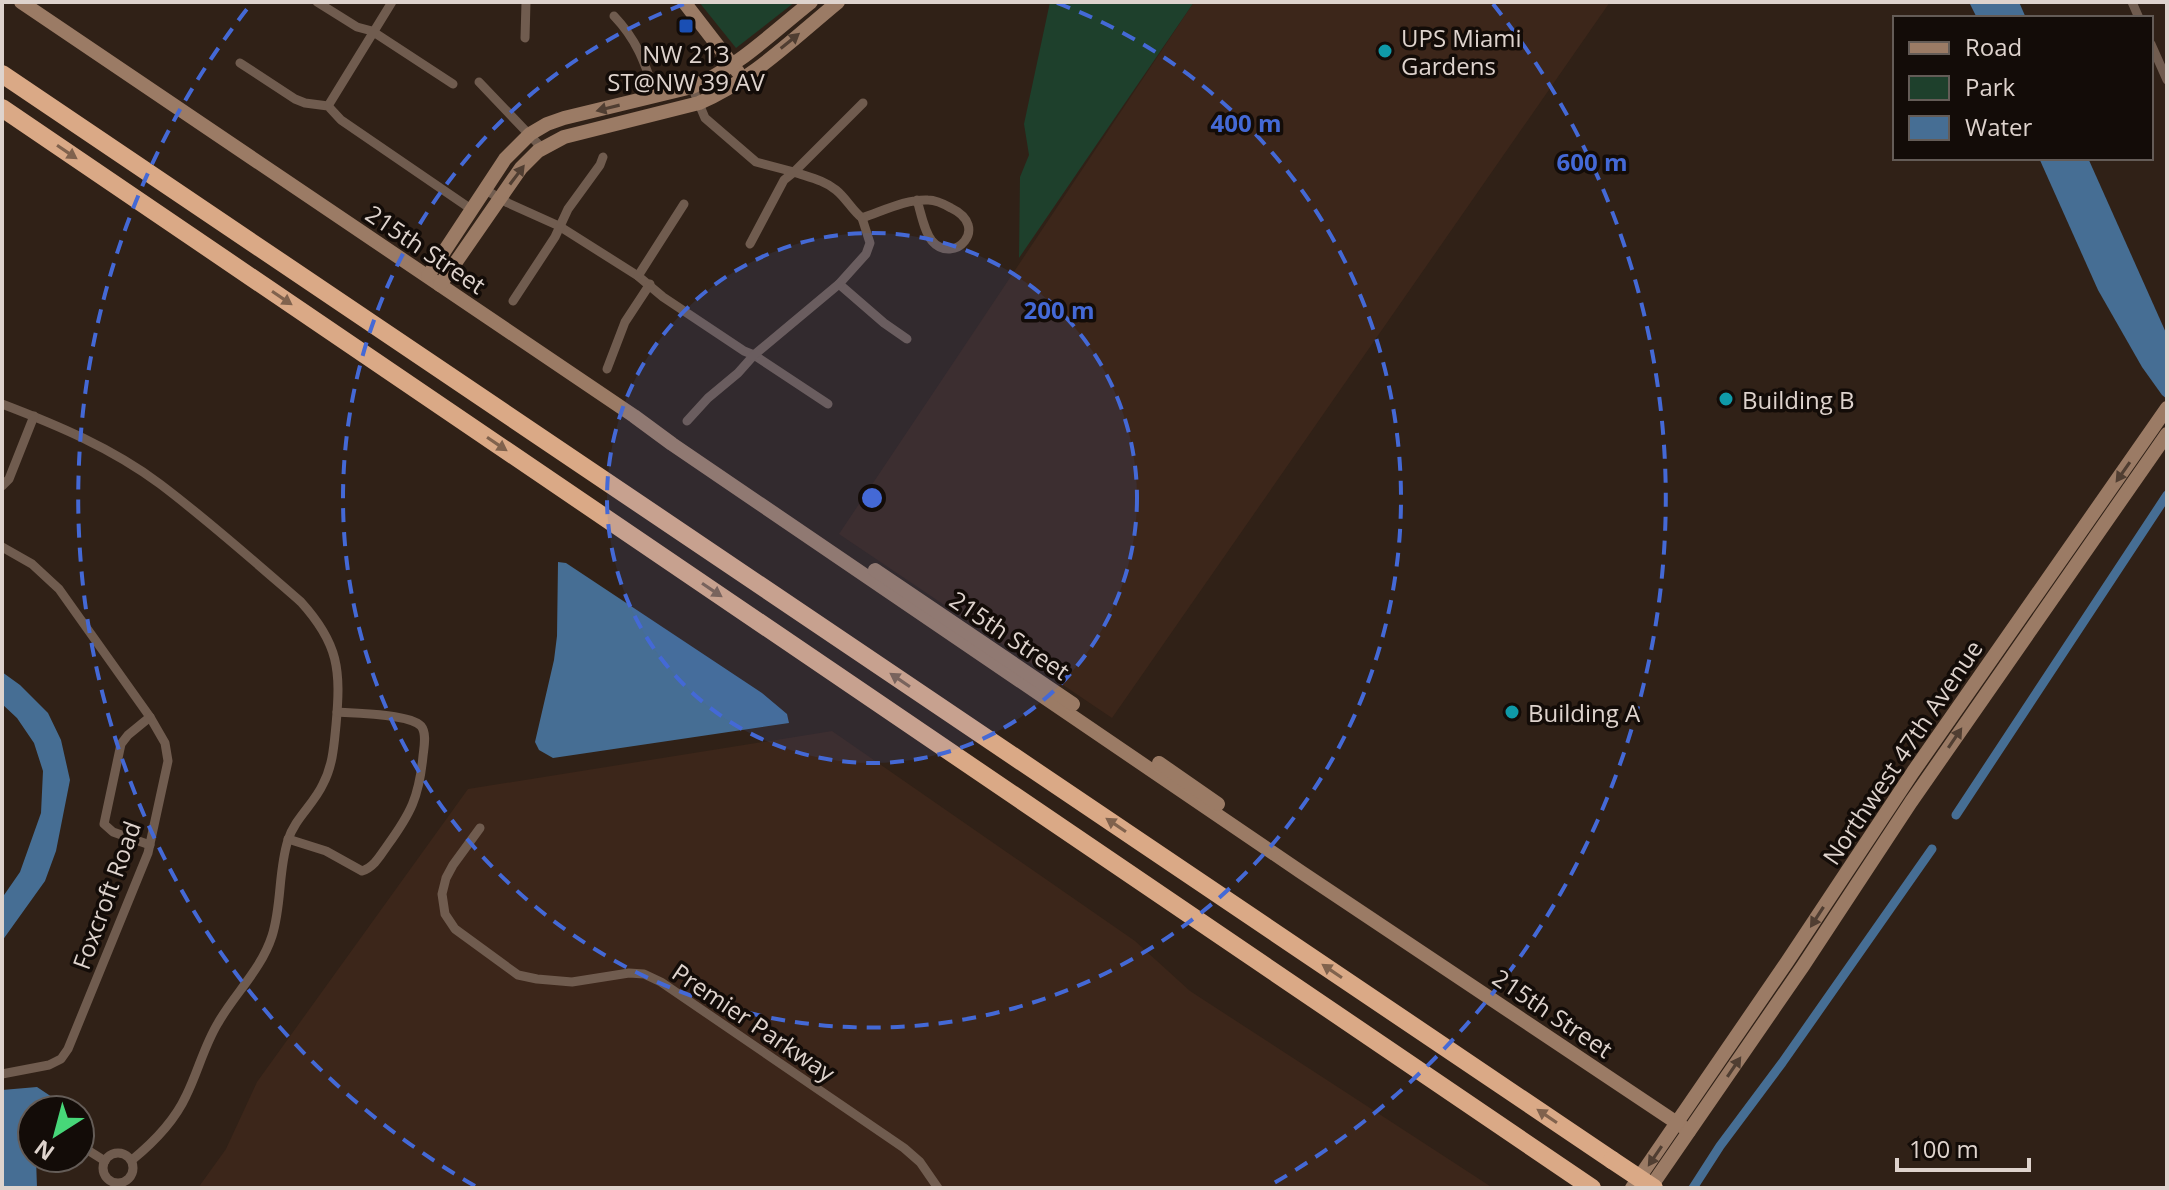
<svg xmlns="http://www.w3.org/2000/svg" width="2169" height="1190" viewBox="0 0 2169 1190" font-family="'Open Sans',sans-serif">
  <rect width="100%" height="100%" fill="#302117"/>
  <g fill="#3c261a">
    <polygon points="1194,2 1610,2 1112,718 839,534"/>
    <polygon points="832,731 1135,941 1190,991 1493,1188 198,1188 226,1149 257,1082 468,789"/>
  </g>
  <g fill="#1e402c">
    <polygon points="699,2 795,2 736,48"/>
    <polygon points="1050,2 1194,2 1019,258 1020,177 1029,155 1024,124"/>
  </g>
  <g fill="#466e94">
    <polygon points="1969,2 2019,2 2026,18 1977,18"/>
    <polygon points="2039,158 2088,158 2167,335 2167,399 2162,395 2142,367 2098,290"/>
    <polygon points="558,562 566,563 762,693 787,714 789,723 553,758 539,750 535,742 554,660 557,636"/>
    <polygon points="2,672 20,685 48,713 61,740 70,780 56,851 45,881 2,941 2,898 20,872 41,813 43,771 34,743 17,718 2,704"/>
    <polygon points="37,1087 52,1097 59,1110 32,1110 32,1158 36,1158 37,1188 2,1188 2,1090"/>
  </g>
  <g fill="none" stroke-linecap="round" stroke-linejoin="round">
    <g stroke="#466e94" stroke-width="9">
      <polyline points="1956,815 2167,495"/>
      <polyline points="1693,1188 1720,1146 1782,1063 1932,849"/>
    </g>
    <g stroke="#705c4f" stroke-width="9">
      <polyline points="317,2 357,27 372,31 453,84"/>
      <polyline points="2132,2 2139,18"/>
      <path d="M614,16C638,41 645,64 656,96"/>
      <polyline points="525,38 526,2"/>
      <polyline points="2151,44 2167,80"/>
      <polyline points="240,63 295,99 305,103 328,106 341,120 471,209"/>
      <polyline points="479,82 542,148"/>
      <polyline points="692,87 705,118 756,162 794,172 863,103"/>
      <polyline points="328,106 392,2"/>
      <polyline points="484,189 508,203 559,226 638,276 663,297 744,351 754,355 828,404"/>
      <path d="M750,244L784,180L794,172C808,177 824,180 836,190C846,198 852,210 862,218C883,211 906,199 928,200C936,200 944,204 951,208C991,227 954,266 932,241C924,231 921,213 917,200"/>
      <polyline points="638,276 684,204"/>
      <polyline points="839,284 884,323 907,339"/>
      <polyline points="513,301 555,237 568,209 600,165 603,157"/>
      <polyline points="607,369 625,322 650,284"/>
      <path d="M2,404C57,425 112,448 160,484C209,521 255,562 301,602C339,644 341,670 336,725C334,745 333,765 323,784C314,804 295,818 288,840C278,871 282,905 272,936C261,970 235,993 218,1023C204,1046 198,1072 186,1096C174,1122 154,1142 132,1160"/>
      <polyline points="687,421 708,398 738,373 754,355 839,284 866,254 870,243 862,218"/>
      <polyline points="2,486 9,479 34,416"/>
      <polyline points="2,547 32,564 59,589 150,717 165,743 168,761 148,853 68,1049 61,1059 49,1065 2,1074"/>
      <polyline points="480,828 453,865 446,878 442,894 445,914 455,929 518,975 537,979 572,982 629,973 644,974 661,982 904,1148 920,1162 938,1188"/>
      <path d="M288,839L326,851L362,871C374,867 380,856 387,846C411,813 419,797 423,756C424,747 427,733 421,726C411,714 354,713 337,712"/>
      <polyline points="150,845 113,832 104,824 121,744 128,735 150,717"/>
      <polyline points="80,1140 86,1149 105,1161"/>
      <circle cx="118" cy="1168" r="15"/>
    </g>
    <g stroke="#9b7b65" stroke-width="14">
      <polyline points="21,2 634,416 672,444 1301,872 1689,1131"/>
      <polyline points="684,2 738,72"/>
      <path d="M428,276L505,159L530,134L547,124L564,118L692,87C737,68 773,32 811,2"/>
      <path d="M440,285L521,168L538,151L564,137L699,103C751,81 794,38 838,2"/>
      <polyline points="875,570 1073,704"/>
      <polyline points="1159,763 1218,804"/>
      <polyline points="1632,1188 1787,962 1913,772 2167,408"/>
      <polyline points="1650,1188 1803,966 1911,802 2167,434"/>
    </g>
    <g stroke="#daa986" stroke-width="18">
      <polyline points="2,74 1612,1160"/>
      <polyline points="2,108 1592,1188"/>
    </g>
    <polyline stroke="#daa986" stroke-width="18" points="1612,1160 1654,1188"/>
  </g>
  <defs><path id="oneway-solid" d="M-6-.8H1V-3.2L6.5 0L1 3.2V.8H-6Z" transform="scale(2)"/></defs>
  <g fill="#503e32">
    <use href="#oneway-solid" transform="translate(790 41) rotate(-39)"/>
    <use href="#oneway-solid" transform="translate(608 108) rotate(166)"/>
    <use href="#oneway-solid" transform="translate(517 175) rotate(-53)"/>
    <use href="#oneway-solid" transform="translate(2123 472) rotate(125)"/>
    <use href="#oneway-solid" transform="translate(1955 738) rotate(-56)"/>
    <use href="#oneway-solid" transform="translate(1817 917) rotate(123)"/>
    <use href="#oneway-solid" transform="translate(1734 1067) rotate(-56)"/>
    <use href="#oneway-solid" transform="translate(1655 1156) rotate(124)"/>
  </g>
  <g fill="#80624d">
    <use href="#oneway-solid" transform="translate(67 152) rotate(34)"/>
    <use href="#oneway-solid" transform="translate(282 298) rotate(34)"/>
    <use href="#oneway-solid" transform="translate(497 444) rotate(34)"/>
    <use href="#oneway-solid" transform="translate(712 590) rotate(34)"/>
    <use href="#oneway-solid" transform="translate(900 680) rotate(-146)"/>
    <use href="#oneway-solid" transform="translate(1116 825) rotate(-146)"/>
    <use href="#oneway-solid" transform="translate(1332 971) rotate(-146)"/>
    <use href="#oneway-solid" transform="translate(1547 1116) rotate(-146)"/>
  </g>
  <circle cx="872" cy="498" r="265" fill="#4469d6" fill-opacity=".12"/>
  <g fill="none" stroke="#4469d6" stroke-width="4" stroke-dasharray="14 10">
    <circle cx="872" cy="498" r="265"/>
    <path d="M1057 3A529 529 0 1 1 687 3"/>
    <path d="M475 1186A794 794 0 0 1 251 4M1493 4A794 794 0 0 1 1269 1186"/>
  </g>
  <rect fill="#1a4fb4" stroke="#130c08" stroke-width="3" x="678" y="18" width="16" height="16" rx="4"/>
  <g fill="#0f9aa8" stroke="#130c08" stroke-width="3">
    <circle cx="1385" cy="51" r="8"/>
    <circle cx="1726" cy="399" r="8"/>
    <circle cx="1512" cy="712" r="8"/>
  </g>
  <g text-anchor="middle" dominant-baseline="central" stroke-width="7" stroke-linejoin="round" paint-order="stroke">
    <g font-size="24" fill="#ded3cd" stroke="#130c08" text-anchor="start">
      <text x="1401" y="37">UPS Miami<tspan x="1401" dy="28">Gardens</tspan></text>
      <text x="686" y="53" text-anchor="middle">NW 213<tspan x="686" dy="28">ST@NW 39 AV</tspan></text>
      <text x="1742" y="399">Building B</text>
      <text x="1528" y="712">Building A</text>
    </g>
    <g font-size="24" fill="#ded3cd" stroke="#130c08">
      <text transform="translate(426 249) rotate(34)">215th Street</text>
      <text transform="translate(1010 635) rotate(34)">215th Street</text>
      <text transform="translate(1902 752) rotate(-56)">Northwest 47th Avenue</text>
      <text transform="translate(106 895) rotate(-70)">Foxcroft Road</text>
      <text transform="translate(1553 1013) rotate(34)">215th Street</text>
      <text transform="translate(754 1022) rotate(34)">Premier Parkway</text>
    </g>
  </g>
  <circle cx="872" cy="498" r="12" fill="#4469d6" stroke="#130c08" stroke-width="4"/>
  <g font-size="24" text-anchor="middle" font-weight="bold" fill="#4469d6" stroke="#130c08" stroke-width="7" stroke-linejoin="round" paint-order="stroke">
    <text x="1246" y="132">400 m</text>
    <text x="1592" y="171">600 m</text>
    <text x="1059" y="319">200 m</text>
  </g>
  <rect width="2169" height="1190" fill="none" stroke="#ded3cd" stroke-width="8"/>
  <rect x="1893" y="16" width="260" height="144" fill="#130c08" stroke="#645c57" stroke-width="2"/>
  <rect x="1909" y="42" width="40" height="12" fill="#9b7b65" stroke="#645c57" stroke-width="2"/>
  <text x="1965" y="56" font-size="24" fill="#ded3cd">Road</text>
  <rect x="1909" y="76" width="40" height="24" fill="#1e402c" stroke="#645c57" stroke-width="2"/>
  <text x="1965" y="96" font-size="24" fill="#ded3cd">Park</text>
  <rect x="1909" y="116" width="40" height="24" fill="#466e94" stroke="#645c57" stroke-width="2"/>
  <text x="1965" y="136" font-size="24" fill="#ded3cd">Water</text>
  <g transform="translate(56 1134) rotate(216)"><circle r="38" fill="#130c08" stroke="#645c57" stroke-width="2"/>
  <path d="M0-6L14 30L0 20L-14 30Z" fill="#47d779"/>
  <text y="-12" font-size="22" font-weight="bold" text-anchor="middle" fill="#ded3cd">N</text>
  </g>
  <path d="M1897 1158v12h132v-12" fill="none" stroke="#ded3cd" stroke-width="4"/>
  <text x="1909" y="1158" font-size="24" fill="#ded3cd" stroke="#130c08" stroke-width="6" paint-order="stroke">100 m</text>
</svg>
